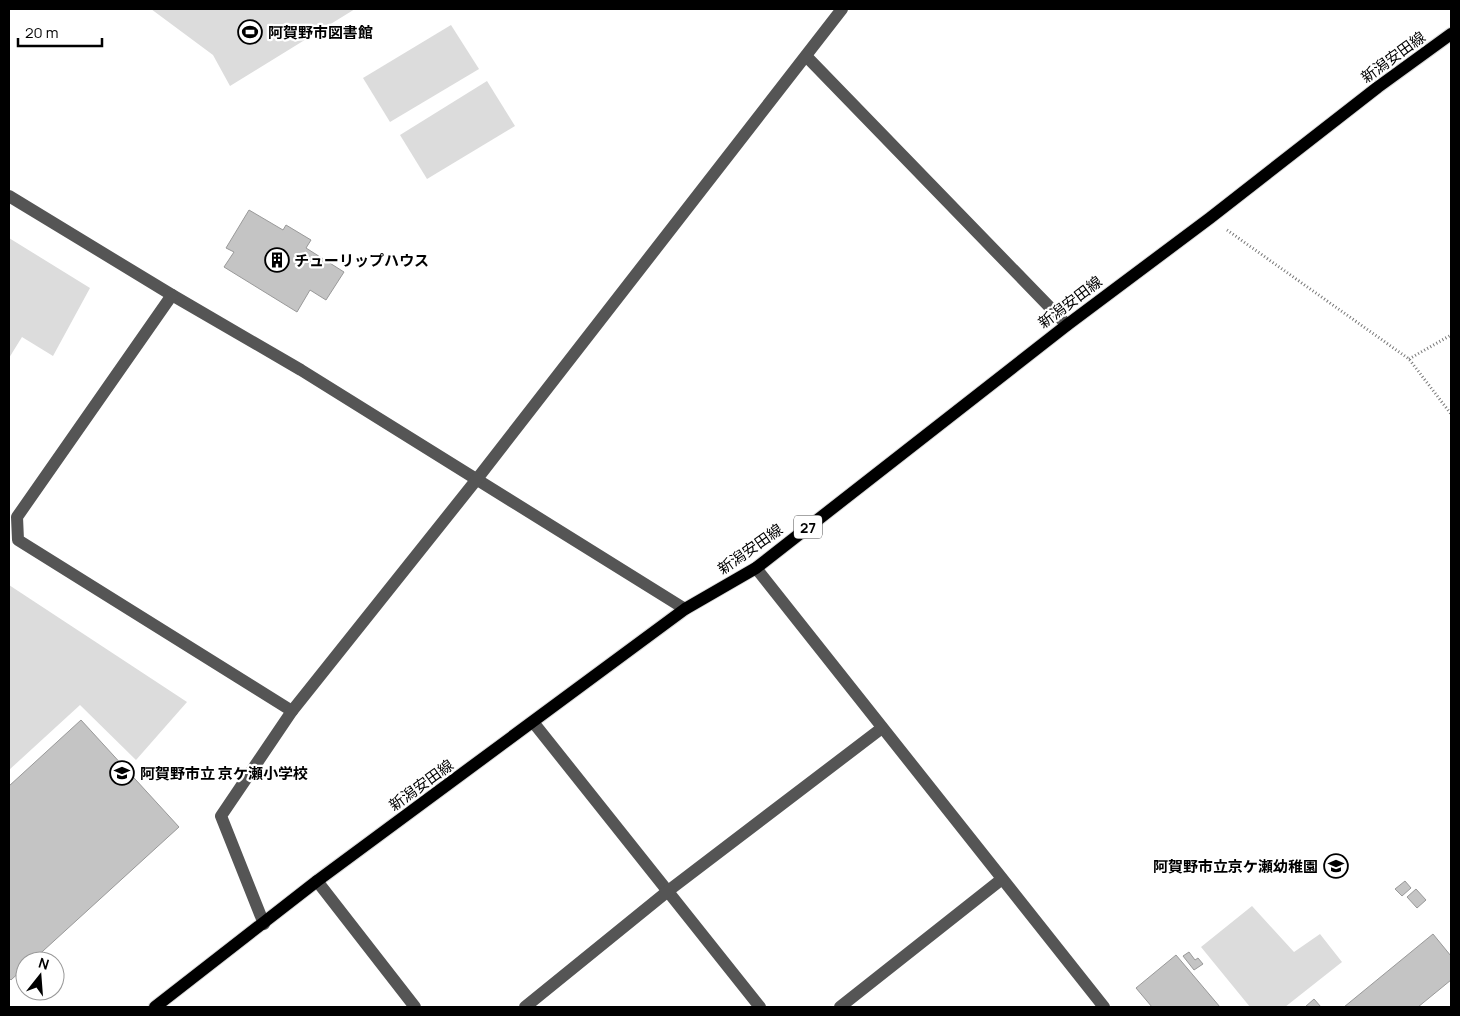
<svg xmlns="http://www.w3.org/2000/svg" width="1460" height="1016" viewBox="0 0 1460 1016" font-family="Manrope,'Noto Sans JP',sans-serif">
  <rect width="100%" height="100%" fill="#fff"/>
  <g fill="#dcdcdc">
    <polygon points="151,9 355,9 230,86 213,55"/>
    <polygon points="451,25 479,69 390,122 363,78"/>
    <polygon points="487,81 515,126 427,179 400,135"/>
    <polygon points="9,238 90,288 53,356 22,337 9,358"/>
    <polygon points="9,585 187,702 136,760 80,705 9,770"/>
    <polygon points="1252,906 1294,952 1320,934 1342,962 1285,1007 1250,1007 1201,947"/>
  </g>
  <g fill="#c4c4c4" stroke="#999">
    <polygon points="249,210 283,230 286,225 311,240 306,248 344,272 326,300 310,290 297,312 224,267 234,252 226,248"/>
    <polygon points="81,720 179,827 32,961 25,961 25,967 11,980 9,978 9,786"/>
    <polygon points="1405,881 1411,888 1402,896 1395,889"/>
    <polygon points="1416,889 1426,900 1417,908 1407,897"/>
    <polygon points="1433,934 1451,956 1451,980 1418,1007 1344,1007"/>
    <polygon points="1189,952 1195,960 1198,958 1203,964 1194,970 1183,956"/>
    <polygon points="1176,955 1220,1007 1152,1007 1136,988"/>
    <polygon points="1314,999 1321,1007 1305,1007"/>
  </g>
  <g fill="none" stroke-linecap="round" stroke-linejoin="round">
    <g stroke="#dbdbdb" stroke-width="14">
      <polyline id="major" points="155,1007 317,881 685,609 756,568 1067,325 1210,218 1378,87 1451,34"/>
    </g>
    <g stroke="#777" stroke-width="3" stroke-dasharray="1 2.5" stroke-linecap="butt">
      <polyline points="1227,230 1409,359 1451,414"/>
      <polyline points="1409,359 1451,335"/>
    </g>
    <g stroke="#555" stroke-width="12">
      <polyline points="806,56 1067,325"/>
      <polyline points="9,196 172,295 301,370 685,609"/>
      <polyline points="172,295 17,517 18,540 292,711"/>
      <polyline points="756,568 1104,1007"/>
      <polyline points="533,722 760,1007"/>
      <polyline points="317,881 415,1007"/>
      <polyline points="264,924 221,816 292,711 477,479 842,9"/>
      <polyline points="525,1007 668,891 882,728"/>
      <polyline points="840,1007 1002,879"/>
    </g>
    <use href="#major" stroke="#000" stroke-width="12"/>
  </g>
  <defs>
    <g id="stadium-ring" transform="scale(1.25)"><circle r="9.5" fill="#fff" stroke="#000" stroke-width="1.5"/><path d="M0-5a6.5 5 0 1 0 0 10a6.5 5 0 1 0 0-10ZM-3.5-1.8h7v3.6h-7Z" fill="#000"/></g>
    <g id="building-ring" transform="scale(1.25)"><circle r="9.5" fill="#fff" stroke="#000" stroke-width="1.5"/><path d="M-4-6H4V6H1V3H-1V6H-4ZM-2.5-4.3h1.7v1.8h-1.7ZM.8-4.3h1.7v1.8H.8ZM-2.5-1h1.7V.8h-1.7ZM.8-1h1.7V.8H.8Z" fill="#000"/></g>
    <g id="school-ring" transform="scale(1.25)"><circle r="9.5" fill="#fff" stroke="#000" stroke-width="1.5"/><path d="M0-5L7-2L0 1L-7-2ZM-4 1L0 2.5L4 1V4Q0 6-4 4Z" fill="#000"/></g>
  </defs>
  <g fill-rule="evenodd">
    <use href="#stadium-ring" x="250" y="32"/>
    <use href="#building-ring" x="277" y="260"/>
    <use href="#school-ring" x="122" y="773"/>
    <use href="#school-ring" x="1336" y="866"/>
  </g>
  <g text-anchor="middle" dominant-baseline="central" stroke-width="4.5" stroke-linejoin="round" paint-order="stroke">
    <rect fill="#fff" stroke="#4c4c4c" stroke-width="1" x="794" y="515.5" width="28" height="23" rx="4"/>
    <g font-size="14" font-weight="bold" fill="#000">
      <text x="808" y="527">27</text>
    </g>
    <g font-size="15" font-weight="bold" fill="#000" stroke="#fff" text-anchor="start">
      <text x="268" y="32">阿賀野市図書館</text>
      <text x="294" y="260">チューリップハウス</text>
      <text x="140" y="773">阿賀野市立 京ケ瀬小学校</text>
      <text x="1318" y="866" text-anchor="end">阿賀野市立京ケ瀬幼稚園</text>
    </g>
    <g font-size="15" fill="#000" stroke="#fff">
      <text transform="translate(1393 57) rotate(-36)">新潟安田線</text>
      <text transform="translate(1070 302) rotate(-37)">新潟安田線</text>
      <text transform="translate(750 549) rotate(-35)">新潟安田線</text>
      <text transform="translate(421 785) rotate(-36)">新潟安田線</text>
    </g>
  </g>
  <rect width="1460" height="1016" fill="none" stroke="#000000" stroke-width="20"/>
  <g transform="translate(40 976) rotate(17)"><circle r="24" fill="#ffffff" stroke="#999999"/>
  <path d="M0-4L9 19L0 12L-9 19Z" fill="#000000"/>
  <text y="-8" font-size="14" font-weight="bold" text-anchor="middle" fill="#000000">N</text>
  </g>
  <path d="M18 38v8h84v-8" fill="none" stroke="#000000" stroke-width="2.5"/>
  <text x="25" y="38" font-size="15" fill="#000000" stroke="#ffffff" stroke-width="4" paint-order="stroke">20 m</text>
</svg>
